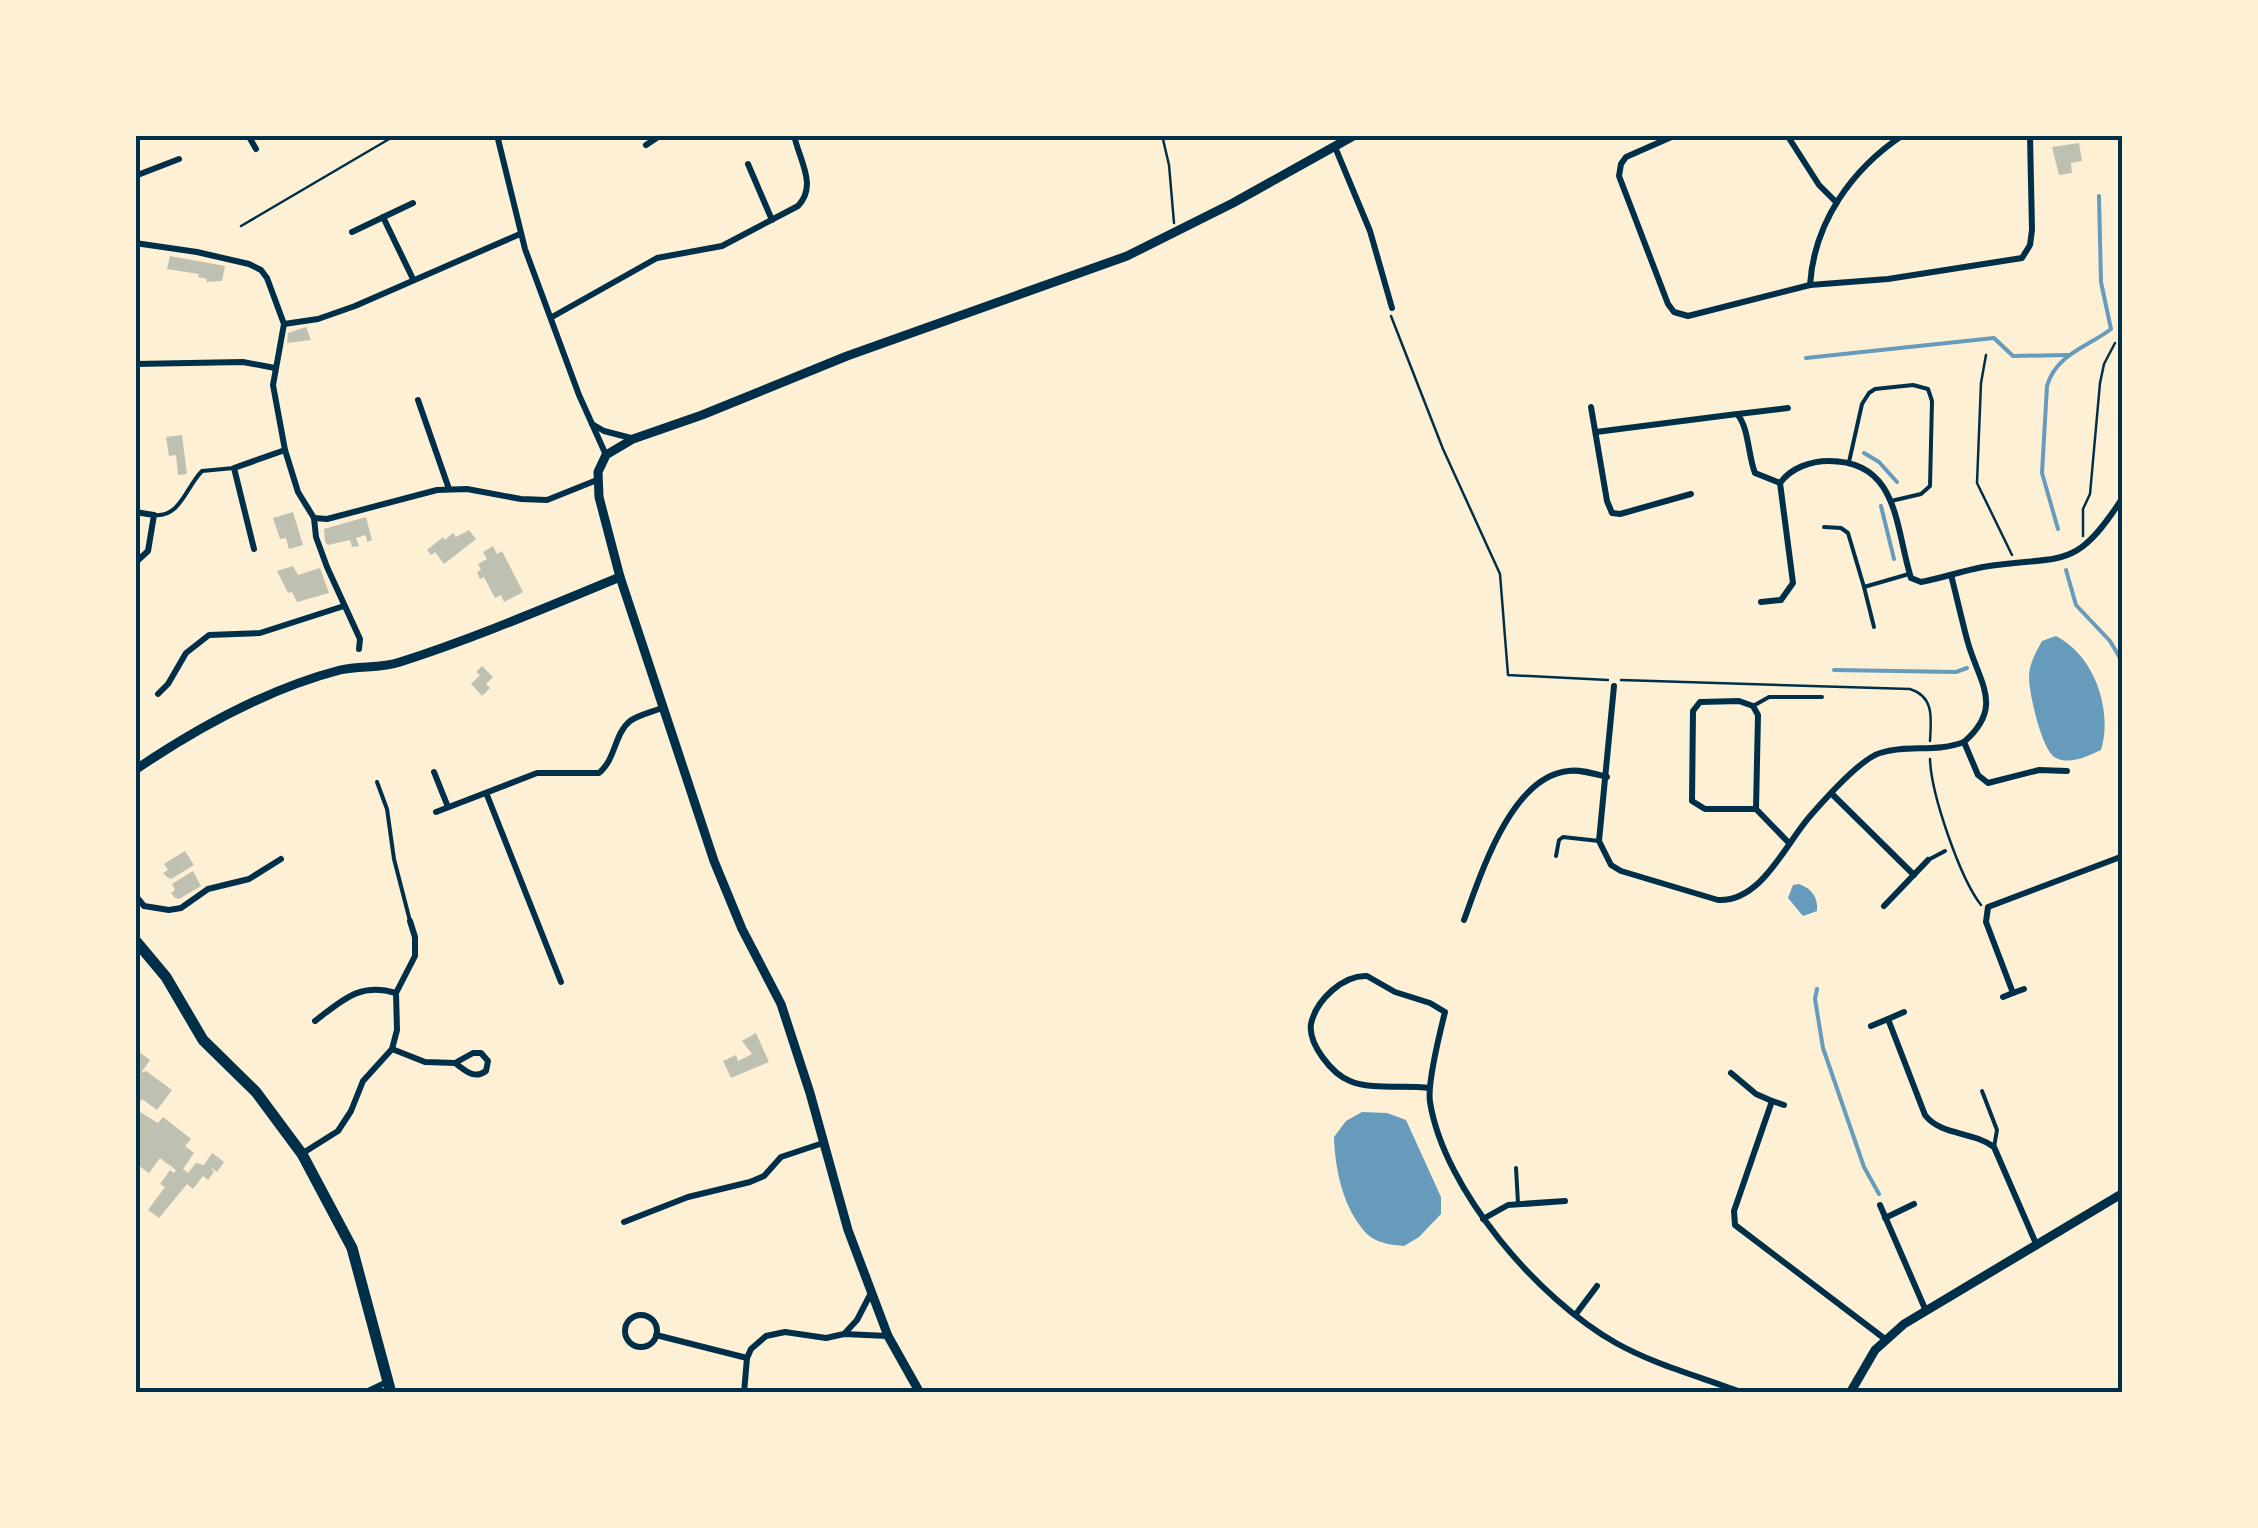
<svg xmlns="http://www.w3.org/2000/svg" width="2258" height="1528" viewBox="0 0 2258 1528" font-family="'Source Serif 4',serif">
  <rect width="100%" height="100%" fill="#fdf0d5"/>
  <g fill="#669bbc">
    <path d="M2056,636C2095,656 2113,711 2101,750C2088,756 2070,765 2056,758C2042,752 2029,693 2029,677C2029,664 2036,652 2042,641Z"/>
    <path d="M1799,884C1812,889 1818,897 1817,911L1803,916L1788,898L1793,885Z"/>
    <path d="M1362,1112L1387,1113L1406,1120L1441,1197V1214L1419,1237L1404,1246C1392,1245 1376,1243 1367,1234C1343,1209 1335,1170 1334,1137L1346,1121Z"/>
  </g>
  <g fill="none" stroke-linecap="round" stroke-linejoin="round">
    <g stroke="#669bbc" stroke-width="4">
      <polyline points="1806,358 1994,338 2013,356 2068,355"/>
      <polyline points="1864,453 1879,462 1897,482"/>
      <polyline points="1881,506 1894,559"/>
      <path d="M2058,529L2042,473L2047,386C2056,354 2088,347 2111,329L2101,282L2099,196"/>
      <polyline points="2066,570 2076,605 2110,641 2123,663"/>
      <polyline points="1834,670 1956,672 1967,668"/>
      <polyline points="1817,989 1815,999 1823,1048 1864,1167 1879,1194"/>
    </g>
  </g>
  <g fill="#bec0b2">
    <polygon points="2079,143 2082,161 2071,163 2072,173 2059,175 2052,147"/>
    <polygon points="170,256 225,266 222,281 206,282 207,279 198,277 199,274 167,269"/>
    <polygon points="306,327 311,340 287,343 288,333"/>
    <polygon points="182,435 187,474 178,475 176,455 169,456 166,437"/>
    <polygon points="293,512 303,545 289,549 286,538 280,539 273,518"/>
    <polygon points="366,517 372,540 367,542 366,535 356,538 359,546 352,547 350,540 328,545 325,542 324,529"/>
    <polygon points="469,530 476,539 444,564 435,552 431,555 427,550 443,537 445,540 453,533 456,537"/>
    <polygon points="493,546 497,554 502,551 523,592 504,602 501,595 495,598 484,577 480,579 477,572 481,570 478,564 487,559 483,552"/>
    <polygon points="293,566 298,575 320,568 329,593 297,602 292,592 288,593 277,571"/>
    <polygon points="482,666 493,677 486,684 490,688 482,696 471,684 480,675 476,672"/>
    <polygon points="185,851 194,865 171,879 167,877 163,873 168,870 164,864"/>
    <polygon points="193,871 201,886 179,899 175,898 171,893 175,890 172,884"/>
    <polygon points="756,1033 769,1062 731,1078 723,1061 736,1055 738,1061 752,1054 742,1041"/>
    <polygon points="135,1049 150,1060 141,1073 146,1071 172,1090 157,1110 142,1099 135,1108"/>
    <polygon points="135,1109 158,1123 163,1117 191,1139 185,1146 194,1153 183,1169 188,1173 196,1163 204,1165 212,1153 224,1162 217,1172 210,1167 214,1172 208,1180 203,1176 193,1189 187,1184 159,1218 148,1210 165,1187 160,1184 170,1170 174,1173 176,1170 160,1158 149,1173 135,1163"/>
  </g>
  <g fill="none" stroke-linecap="round" stroke-linejoin="round">
    <g stroke="#003049" stroke-width="2.5">
      <polyline points="1162,135 1169,165 1174,223"/>
      <polyline points="241,226 396,135"/>
      <polyline points="1391,316 1443,449 1500,574 1508,675 1608,680"/>
      <polyline points="1986,355 1981,383 1977,483 2012,555"/>
      <polyline points="2083,536 2083,509 2090,494 2100,383 2104,364 2115,343"/>
      <path d="M1621,680L1910,689C1935,697 1931,719 1930,741"/>
      <path d="M1930,759C1931,794 1960,878 1981,905"/>
    </g>
    <g stroke="#003049" stroke-width="4">
      <polyline points="1849,462 1862,404 1869,393 1875,389 1913,385 1928,389 1932,401 1930,486 1921,494 1891,501"/>
      <path d="M154,515C180,518 186,487 202,471L234,468"/>
      <polyline points="1824,527 1841,528 1848,533 1864,587"/>
      <polyline points="1874,627 1864,587 1909,574"/>
      <polyline points="1753,706 1769,697 1822,697"/>
      <polyline points="377,782 387,809 394,859 410,921"/>
      <polyline points="1556,856 1559,840 1563,837 1599,841"/>
      <polyline points="1928,860 1945,851"/>
      <polyline points="1982,1091 1997,1130 1994,1147"/>
      <polyline points="1516,1168 1518,1203"/>
    </g>
    <g stroke="#003049" stroke-width="6">
      <polyline points="248,135 256,149"/>
      <polyline points="497,135 525,249 579,395 606,455"/>
      <polyline points="1676,135 1626,157 1621,164 1619,176 1668,304 1674,312 1688,316 1810,285 1888,279 2022,258 2030,245 2032,230 2030,135"/>
      <polyline points="1787,135 1819,185 1836,202"/>
      <polyline points="646,145 661,135"/>
      <polyline points="1335,147 1370,231 1392,308"/>
      <polyline points="748,164 772,220"/>
      <polyline points="135,176 179,159"/>
      <polyline points="383,217 413,279"/>
      <polyline points="352,232 413,203"/>
      <polyline points="135,243 197,252 249,264 261,270 267,278 284,324 273,385 285,450 298,492 314,518 316,537 327,567 360,639 359,649"/>
      <path d="M1810,285C1814,222 1852,169 1903,135"/>
      <path d="M552,317L657,258L722,246L798,206C818,185 799,160 794,135"/>
      <polyline points="284,324 318,319 355,306 520,234"/>
      <polyline points="135,364 243,362 275,368"/>
      <polyline points="418,400 449,489"/>
      <polyline points="1591,407 1607,501 1612,513 1620,514 1691,494"/>
      <polyline points="1738,414 1788,408"/>
      <polyline points="592,424 604,431 631,438"/>
      <path d="M1596,432L1737,414C1749,427 1748,456 1755,473L1780,483"/>
      <polyline points="135,512 154,515 148,551 135,563"/>
      <polyline points="314,518 327,519 437,490 467,489 521,499 547,500 597,480"/>
      <polyline points="254,549 234,468 285,450"/>
      <path d="M1951,575C1957,598 1962,621 1968,643C1980,684 2004,707 1964,742L1978,775L1988,783L2039,770L2067,771"/>
      <path d="M1761,602L1781,600L1793,583L1780,483C1791,468 1810,461 1829,461C1899,461 1895,527 1911,578L1921,582C1942,578 1962,571 1983,567C2063,554 2074,574 2123,497"/>
      <path d="M1614,686L1599,841L1611,865L1621,871L1718,900C1762,902 1785,844 1811,815C1825,799 1860,759 1880,753C1907,744 1936,753 1964,742"/>
      <polyline points="158,694 168,684 186,653 209,635 260,633 344,606"/>
      <polyline points="434,772 448,807"/>
      <polyline points="1832,794 1914,875"/>
      <polyline points="487,795 561,982"/>
      <polyline points="1756,809 1705,809 1692,801 1693,711 1700,702 1739,701 1753,706 1758,715 1756,809 1789,843"/>
      <path d="M436,812L537,773H599C616,759 614,734 630,721C638,715 652,712 662,708"/>
      <polyline points="135,895 144,906 169,910 181,908 208,889 249,879 281,859"/>
      <polyline points="1884,906 1928,860"/>
      <path d="M1464,920C1481,874 1511,777 1568,771C1580,769 1595,774 1607,777"/>
      <polyline points="2024,989 2013,993 1986,922 1988,907 2123,856"/>
      <polyline points="2003,997 2013,993"/>
      <path d="M1904,1012L1888,1019L1925,1115C1941,1136 1973,1131 1994,1147L2037,1246"/>
      <path d="M315,1021C343,1000 359,982 396,993"/>
      <polyline points="1871,1026 1888,1019"/>
      <polyline points="392,1049 425,1062 455,1063"/>
      <path d="M473,1053H481L488,1061L486,1071C474,1080 465,1070 455,1063Z"/>
      <polyline points="1731,1073 1756,1094 1772,1101 1734,1211 1735,1225 1885,1339"/>
      <path d="M1429,1088C1407,1085 1369,1090 1350,1081C1332,1074 1308,1044 1311,1024C1316,1000 1343,975 1367,976L1395,992L1430,1003L1445,1012C1440,1032 1427,1083 1430,1102C1444,1190 1539,1300 1616,1343C1655,1365 1702,1377 1743,1393"/>
      <polyline points="1772,1101 1784,1105"/>
      <polyline points="303,1153 338,1131 351,1111 363,1081 392,1049 397,1030 396,993 415,956 415,937 410,921"/>
      <polyline points="1880,1205 1926,1311"/>
      <polyline points="1885,1218 1914,1204"/>
      <polyline points="1483,1219 1508,1205 1565,1201"/>
      <polyline points="624,1222 688,1197 750,1182 764,1176 781,1157 823,1143"/>
      <polyline points="1576,1314 1597,1286"/>
      <circle cx="641" cy="1331" r="16"/>
      <polyline points="845,1333 857,1320 871,1293"/>
      <polyline points="656,1335 747,1358"/>
      <polyline points="364,1393 387,1382"/>
      <polyline points="744,1393 747,1358 751,1349 766,1336 785,1332 826,1338 844,1334 888,1336"/>
    </g>
    <g stroke="#003049" stroke-width="9">
      <path d="M135,770C197,728 267,689 340,670C360,665 380,669 400,662C475,638 547,607 620,577"/>
      <polyline points="920,1393 888,1336 848,1230 810,1093 781,1004 742,929 714,861 620,577 599,497 598,472 606,455 633,439 702,415 847,356 1127,256 1233,203 1355,135"/>
      <polyline points="1850,1393 1875,1350 1904,1324 2123,1193"/>
    </g>
    <polyline stroke="#003049" stroke-width="11" points="135,940 166,977 203,1040 256,1092 302,1154 352,1248 391,1393"/>
  </g>
  <rect width="2258" height="1528" fill="none" stroke="#fdf0d5" stroke-width="275"/>
  <rect x="138" y="138" width="1982" height="1252" fill="none" stroke="#003049" stroke-width="4"/>
</svg>
